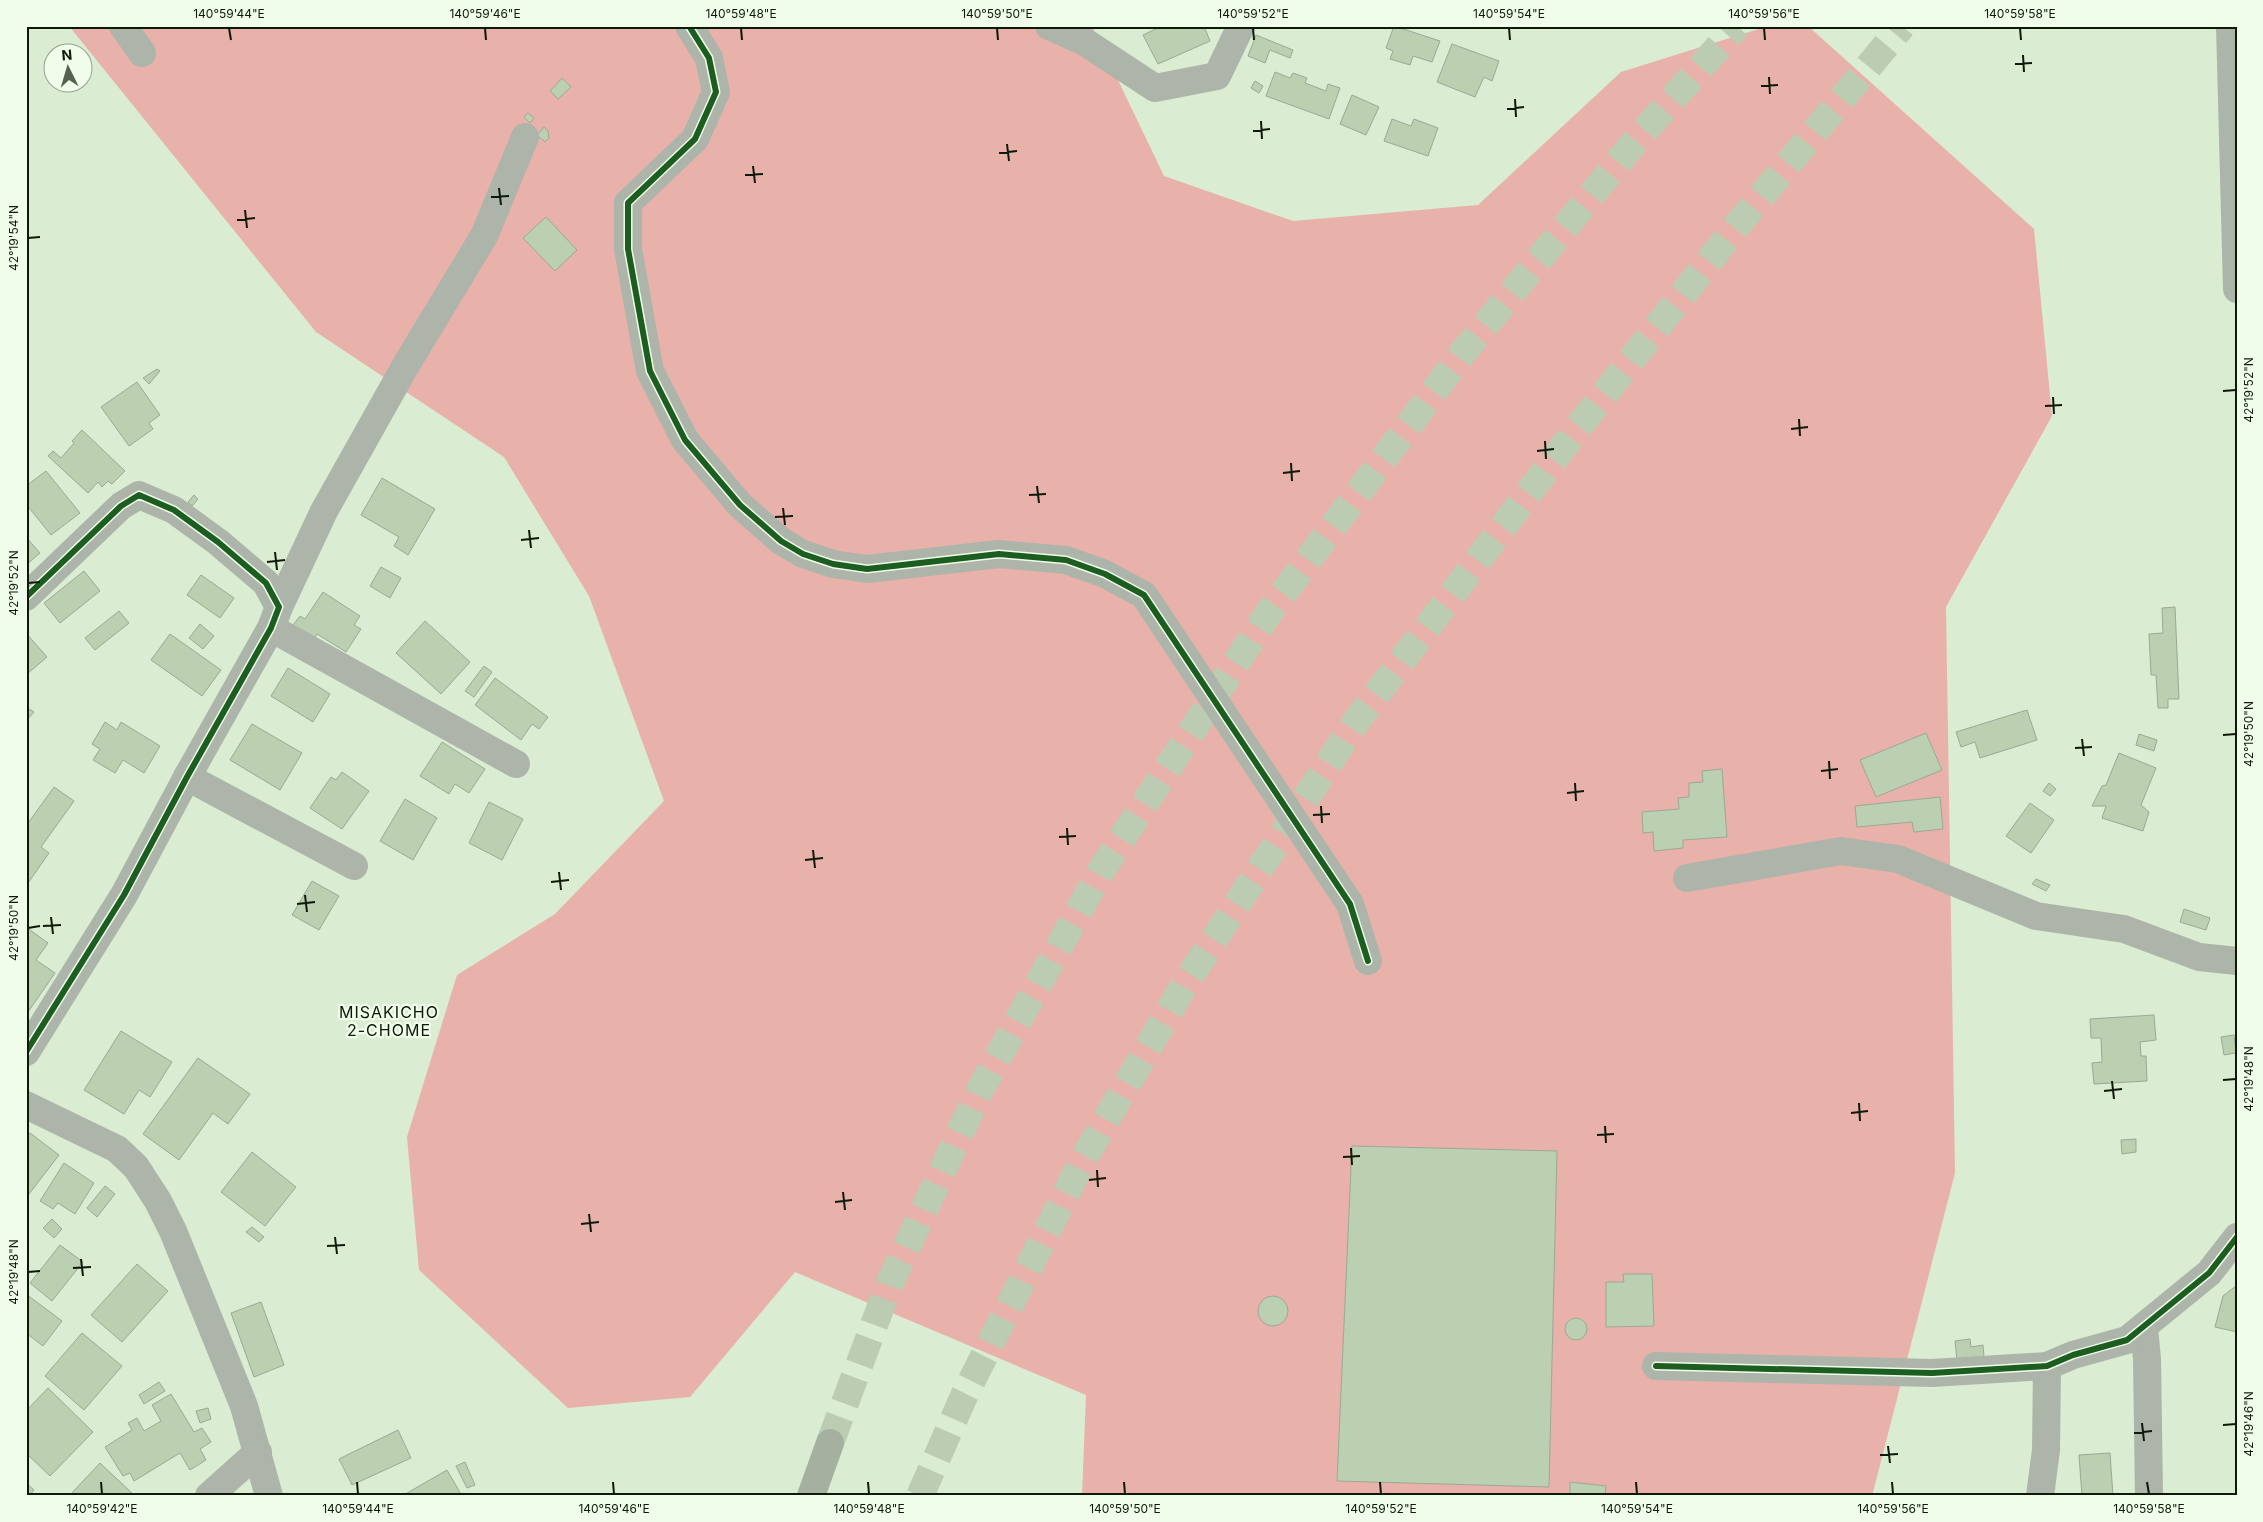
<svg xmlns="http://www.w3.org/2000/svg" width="2263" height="1522" viewBox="0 0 2263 1522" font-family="Inter,sans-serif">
  <rect width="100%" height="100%" fill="#daecd1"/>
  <polygon fill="#e8b1aa" points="69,26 1092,26 1164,176 1293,221 1478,205 1621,72 1768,26 1808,26 2034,229 2052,416 1946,607 1955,1173 1872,1496 1082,1496 1086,1395 795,1272 690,1397 568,1408 419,1270 407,1137 457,975 555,914 664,801 589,596 504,457 316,332"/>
  <g fill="#bbcfb1" stroke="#9ba994">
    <polygon points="1162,26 1204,26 1210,41 1158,64 1143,35"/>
    <polygon points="1394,26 1440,41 1432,62 1413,56 1410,65 1390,59 1393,51 1386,48"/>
    <polygon points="1256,35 1293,50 1290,58 1270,50 1265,63 1248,56"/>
    <polygon points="1452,44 1499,61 1492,81 1484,77 1475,97 1437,82"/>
    <polygon points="1275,72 1290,78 1293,73 1307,78 1305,83 1326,91 1328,84 1340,88 1329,119 1266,96"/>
    <polygon points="562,78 571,87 558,99 550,91"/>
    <polygon points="1255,81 1263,86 1259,93 1251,88"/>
    <polygon points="1352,95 1379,107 1366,135 1340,124"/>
    <polygon points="528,113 534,118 530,123 524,117"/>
    <polygon points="1392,119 1411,126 1414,119 1438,128 1428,156 1384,141"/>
    <polygon points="544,127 548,131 549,138 545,142 537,135"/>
    <polygon points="546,217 577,250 555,271 523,238"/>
    <polygon points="157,369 160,371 149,384 143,378"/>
    <polygon points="137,382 160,415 149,423 153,429 129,446 101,407"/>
    <polygon points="82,430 125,471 112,484 108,481 102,487 98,482 88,493 48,456 53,451 61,458 74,443 72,441"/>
    <polygon points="46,471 80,513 51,535 26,504 26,486"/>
    <polygon points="382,478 435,509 408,555 394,546 399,537 361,515"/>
    <polygon points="194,495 198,499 192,506 188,502"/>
    <polygon points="26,537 40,553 26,565"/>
    <polygon points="381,567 401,578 390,598 370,586"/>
    <polygon points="84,571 100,591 60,623 44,603"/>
    <polygon points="201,575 234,598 220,618 187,595"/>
    <polygon points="323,592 360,616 354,625 361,629 346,652 317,634 314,639 293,625 300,616 305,619"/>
    <polygon points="2175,607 2179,699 2168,699 2168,708 2158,708 2156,675 2151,675 2149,634 2163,633 2162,608"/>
    <polygon points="119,611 129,623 95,650 85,638"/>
    <polygon points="425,621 470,662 441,694 396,653"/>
    <polygon points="200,624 214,636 203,649 189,638"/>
    <polygon points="26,633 47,657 26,675"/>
    <polygon points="170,634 221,670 202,696 151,660"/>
    <polygon points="484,666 492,672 474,697 465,691"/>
    <polygon points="288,668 330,694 313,722 271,696"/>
    <polygon points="495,678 548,717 539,729 532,724 521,740 475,705"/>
    <polygon points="26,707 34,712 26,721"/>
    <polygon points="2027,710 2037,740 1980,758 1975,742 1961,747 1956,732"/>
    <polygon points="105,722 117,730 121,722 160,746 144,773 123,760 115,773 93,760 100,749 92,744"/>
    <polygon points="252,724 302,753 280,790 230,760"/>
    <polygon points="1926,733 1942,770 1876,797 1860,760"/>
    <polygon points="2139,734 2157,740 2154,751 2136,745"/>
    <polygon points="442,742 485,769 469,793 455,784 449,794 420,776"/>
    <polygon points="2119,753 2156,768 2141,805 2149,812 2143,831 2102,818 2106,806 2092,806 2102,786 2106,785"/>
    <polygon points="1722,769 1727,837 1683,840 1683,848 1654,851 1653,832 1643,833 1642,812 1679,809 1678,798 1689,797 1689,783 1703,782 1702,771"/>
    <polygon points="342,772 369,791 342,829 310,808 331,777 336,780"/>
    <polygon points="2049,783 2056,789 2050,796 2043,791"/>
    <polygon points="54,787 74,801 41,847 49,853 26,886 26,826"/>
    <polygon points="1940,797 1943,829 1914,832 1912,822 1857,827 1855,806"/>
    <polygon points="405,799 437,818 413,860 380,841"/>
    <polygon points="489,802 523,819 502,860 469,843"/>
    <polygon points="2030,803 2054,820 2031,853 2006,836"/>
    <polygon points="2036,879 2050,885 2046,891 2032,884"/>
    <polygon points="312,881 339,896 319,930 292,915"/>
    <polygon points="2184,909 2210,918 2206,930 2180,922"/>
    <polygon points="26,927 48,943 36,960 55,973 26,1015"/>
    <polygon points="2154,1015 2156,1040 2140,1042 2141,1056 2146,1056 2147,1081 2094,1084 2092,1063 2102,1062 2101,1038 2091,1038 2090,1019"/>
    <polygon points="121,1031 172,1062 150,1097 139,1090 124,1114 84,1090"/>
    <polygon points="2234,1035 2236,1053 2224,1055 2221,1037"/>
    <polygon points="198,1058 250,1094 228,1124 213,1113 179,1160 143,1134"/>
    <polygon points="30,1133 59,1155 26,1198 26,1138"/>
    <polygon points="2136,1139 2136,1152 2122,1154 2121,1140"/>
    <polygon points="1352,1146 1557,1151 1549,1487 1337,1481"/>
    <polygon points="252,1152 296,1187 265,1226 221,1192"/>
    <polygon points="64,1163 94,1183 75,1214 58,1203 53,1209 40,1201"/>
    <polygon points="105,1186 115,1194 97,1217 87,1208"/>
    <polygon points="52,1219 62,1229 54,1238 43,1228"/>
    <polygon points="252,1227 264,1237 259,1242 246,1232"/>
    <polygon points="60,1245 83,1262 52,1301 30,1283"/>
    <polygon points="137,1264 168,1291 122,1342 91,1315"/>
    <polygon points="1623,1274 1652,1274 1654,1326 1606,1327 1606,1282 1624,1282"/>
    <polygon points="2237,1285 2237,1332 2215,1327 2223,1296"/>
    <polygon points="26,1294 62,1321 43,1346 26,1333"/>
    <circle cx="1273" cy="1311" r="15"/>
    <polygon points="261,1302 284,1365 254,1377 231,1313"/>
    <circle cx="1576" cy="1329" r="11"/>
    <polygon points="82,1333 122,1366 84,1410 45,1376"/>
    <polygon points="1970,1339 1971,1347 1983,1345 1984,1357 1957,1360 1955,1341"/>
    <polygon points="159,1382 165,1391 144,1404 139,1395"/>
    <polygon points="48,1388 93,1432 50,1476 26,1453 26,1411"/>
    <polygon points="171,1394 194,1432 202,1428 211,1442 200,1449 206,1460 190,1470 180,1453 134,1481 130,1473 123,1476 105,1447 132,1430 128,1423 137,1418 144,1431 161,1421 152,1405"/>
    <polygon points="208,1408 211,1419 200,1423 196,1411"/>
    <polygon points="398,1430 411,1458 352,1485 339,1459"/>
    <polygon points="2110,1453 2113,1496 2082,1496 2079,1455"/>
    <polygon points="465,1462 475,1485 467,1488 456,1466"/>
    <polygon points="100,1463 133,1494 131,1496 69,1496"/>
    <polygon points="447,1470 462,1496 402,1496"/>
    <polygon points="1570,1482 1606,1486 1605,1496 1570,1496"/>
    <polygon points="26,1483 34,1490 29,1496 26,1496"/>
  </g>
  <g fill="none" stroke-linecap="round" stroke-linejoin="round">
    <g stroke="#bbccb3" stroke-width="28" stroke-dasharray="28 14" stroke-linecap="butt">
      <polyline points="830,1443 889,1285 980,1090 1099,874 1270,611 1462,354 1633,144 1737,26"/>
      <polyline points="920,1496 964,1396 1083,1160 1185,984 1355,723 1580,425 1736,227 1902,26"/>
    </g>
    <g stroke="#adb4aa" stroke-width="28">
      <polyline points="123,26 142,53"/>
      <polyline points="689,26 709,58 716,92 695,139 628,203 628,249 650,371 685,440 740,505 781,541 803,554 833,564 867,569 999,554 1066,560 1105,574 1144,595 1350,904 1368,961"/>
      <polyline points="1049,26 1085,42 1155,88 1217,76 1241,26"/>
      <polyline points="2230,26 2237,289"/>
      <polyline points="26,597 121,506 139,495 174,510 218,542 266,583 279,607 271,628 187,777 124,895 26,1052"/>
      <polyline points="279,607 324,511 406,365 484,236 525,137"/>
      <polyline points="271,628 516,764"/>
      <polyline points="187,777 354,866"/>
      <polyline points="1687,878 1841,851 1898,859 2036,916 2124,929 2199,957 2237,961"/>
      <polyline points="26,1105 117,1149 136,1167 158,1201 173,1231 244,1406 269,1496"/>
      <polyline points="2144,1328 2147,1359 2149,1496"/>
      <polyline points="1656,1366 1932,1373 2047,1366 2073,1355 2127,1340 2209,1273 2237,1237"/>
      <polyline points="209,1496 258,1452"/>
      <polyline points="2040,1496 2046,1450 2047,1366"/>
    </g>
    <polyline stroke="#a6b0a1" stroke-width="28" points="811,1496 830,1443"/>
    <g stroke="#f0fdea" stroke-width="9">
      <g id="cycleway">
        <polyline points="689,26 709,58 716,92 695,139 628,203 628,249 650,371 685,440 740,505 781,541 803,554 833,564 867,569 999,554 1066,560 1105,574 1144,595 1350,904 1368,961"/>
        <polyline points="26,597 121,506 139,495 174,510 218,542 266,583 279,607 271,628 187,777 124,895 26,1052"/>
        <polyline points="1656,1366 1932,1373 2047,1366 2073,1355 2127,1340 2209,1273 2237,1237"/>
      </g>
    </g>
    <use href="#cycleway" stroke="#1b5e20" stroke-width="6"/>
  </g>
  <path fill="none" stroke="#0e1908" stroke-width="2" d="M229,28L231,40M485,28L486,40M741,28L742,40M997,28L998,40M1253,28L1254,40M1509,28L1510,40M1764,28L1765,40M2020,28L2021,40M2023,55L2024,72M2015,64L2032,63M1769,77L1770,94M1761,86L1778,85M1515,99L1516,117M1507,109L1524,107M1261,121L1262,139M1253,131L1270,129M1007,144L1009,161M999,153L1017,151M753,166L755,183M745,175L763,174M499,188L501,205M491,197L509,196M245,210L247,228M237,220L255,218M28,238L40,237M2223,391L2236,390M2053,397L2054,414M2045,406L2062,405M1799,419L1800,436M1791,429L1808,427M1545,441L1546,459M1537,451L1554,449M1291,463L1292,481M1283,473L1300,471M1037,486L1039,503M1029,495L1046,494M783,508L785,525M775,517L793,516M529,530L531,548M521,540L539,538M275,552L277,570M267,562L285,560M28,583L40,582M2223,735L2236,734M2082,739L2084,756M2075,748L2092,747M1829,761L1830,779M1821,771L1838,769M1575,783L1576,801M1567,793L1584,791M1321,806L1322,823M1313,815L1330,814M1067,828L1068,845M1059,837L1076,836M813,850L815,868M805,860L823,858M559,872L561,890M551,882L569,880M305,895L307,912M297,904L315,902M51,917L53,934M43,926L61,925M28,928L40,926M2223,1080L2236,1079M2112,1081L2114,1099M2104,1091L2122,1089M1859,1103L1860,1121M1851,1113L1868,1111M1605,1126L1606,1143M1597,1135L1614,1134M1351,1148L1352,1165M1343,1157L1360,1156M1097,1170L1098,1187M1089,1180L1106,1178M843,1192L845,1210M835,1202L852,1200M589,1214L591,1232M581,1224L599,1222M335,1237L337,1254M327,1246L345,1245M81,1259L83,1276M73,1268L91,1267M28,1272L40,1271M2142,1423L2144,1441M2223,1425L2236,1424M2134,1433L2152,1431M1888,1446L1890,1463M1880,1455L1898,1454M101,1482L102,1494M357,1482L358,1494M613,1482L614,1494M868,1482L869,1494M1124,1482L1125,1494M1380,1482L1381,1494M1636,1482L1637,1494M1892,1482L1893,1494M2147,1482L2149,1494"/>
  <g text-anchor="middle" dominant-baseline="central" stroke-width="4.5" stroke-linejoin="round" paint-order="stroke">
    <g font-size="16" letter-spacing="1" fill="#0e1908" stroke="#f0fdea">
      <text x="389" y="1012">MISAKICHO<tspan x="389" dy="18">2-CHOME</tspan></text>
    </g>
  </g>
  <rect width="2263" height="1522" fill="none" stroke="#f0fdea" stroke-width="55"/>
  <g transform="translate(68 68) rotate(355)"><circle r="24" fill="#f0fdea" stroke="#96a290"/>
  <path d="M0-4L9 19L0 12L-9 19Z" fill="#55634e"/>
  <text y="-8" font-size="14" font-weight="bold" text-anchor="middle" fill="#0e1908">N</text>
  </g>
  <rect x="28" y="28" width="2208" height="1466" fill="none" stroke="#0e1908" stroke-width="2"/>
  <g font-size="12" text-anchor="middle" fill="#0e1908">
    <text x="229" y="18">140°59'44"E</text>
    <text x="485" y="18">140°59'46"E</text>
    <text x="741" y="18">140°59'48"E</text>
    <text x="997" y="18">140°59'50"E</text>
    <text x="1253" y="18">140°59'52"E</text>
    <text x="1509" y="18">140°59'54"E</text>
    <text x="1764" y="18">140°59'56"E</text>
    <text x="2020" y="18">140°59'58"E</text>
    <text transform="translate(14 238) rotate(-90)" y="4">42°19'54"N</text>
    <text transform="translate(2249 390) rotate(-90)" y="4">42°19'52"N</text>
    <text transform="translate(14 583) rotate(-90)" y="4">42°19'52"N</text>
    <text transform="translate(2249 734) rotate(-90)" y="4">42°19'50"N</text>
    <text transform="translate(14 928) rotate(-90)" y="4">42°19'50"N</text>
    <text transform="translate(2249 1079) rotate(-90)" y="4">42°19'48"N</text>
    <text transform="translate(14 1272) rotate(-90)" y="4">42°19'48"N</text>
    <text transform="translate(2249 1424) rotate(-90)" y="4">42°19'46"N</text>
    <text x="102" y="1513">140°59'42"E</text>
    <text x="358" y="1513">140°59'44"E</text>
    <text x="614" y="1513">140°59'46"E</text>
    <text x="869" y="1513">140°59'48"E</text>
    <text x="1125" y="1513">140°59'50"E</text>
    <text x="1381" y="1513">140°59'52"E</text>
    <text x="1637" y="1513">140°59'54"E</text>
    <text x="1893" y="1513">140°59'56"E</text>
    <text x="2149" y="1513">140°59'58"E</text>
  </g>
</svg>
